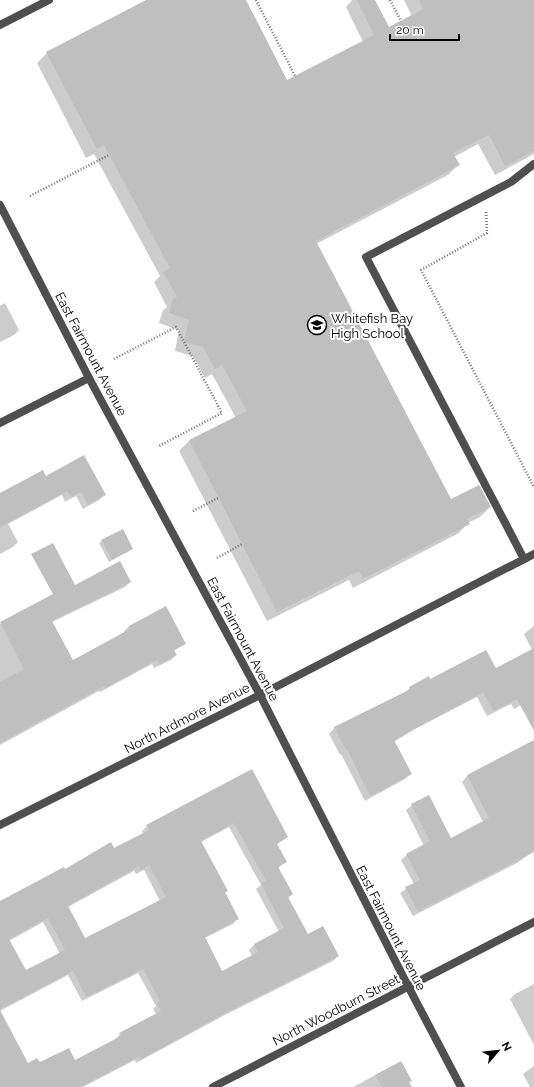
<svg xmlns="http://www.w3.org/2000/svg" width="534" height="1087" viewBox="0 0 534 1087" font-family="Raleway,sans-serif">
  <rect width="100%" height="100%" fill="#fff"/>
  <g fill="#0003" fill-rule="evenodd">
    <polygon points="148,0 244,0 287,81 363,42 346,7 352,0 374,0 389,28 412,16 404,0 534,0 534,154 495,175 478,144 454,157 458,165 448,175 316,244 450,501 490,507 480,517 468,523 459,533 353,588 349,580 267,621 179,451 189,441 236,418 212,374 205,378 193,356 175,351 179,330 159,323 163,310 167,307 154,282 160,276 94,154 86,158 37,63 47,53"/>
    <polygon points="5,303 19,330 14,335 0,342 0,306"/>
    <polygon points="46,477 104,495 99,500 83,509 76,496 65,502 62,495 8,524 18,542 13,547 0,554 0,494"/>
    <polygon points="102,541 132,548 109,562 99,543"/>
    <polygon points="130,582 125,587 52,622 72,661 125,633 124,631 129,626 184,644 174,651 176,655 171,660 154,668 152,664 100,692 99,691 0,745 0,624 74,585 75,586"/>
    <polygon points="534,626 534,698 514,709 511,704 487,716 477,697 415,729 394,742 411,774 405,779 365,801 341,754 340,755 329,734 334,728 405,694 410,687 430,680 495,669 532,650 524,634"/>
    <polygon points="534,742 534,851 517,863 413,916 400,893 414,884 401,860 407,855 424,846 406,810 412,805 451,839 483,822 462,782 467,776"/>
    <path d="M251,770L287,837L276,845L285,862L278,868L292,894L288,898L307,935L338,956L333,961L223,1016L136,1063L135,1060L83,1087H0V1083L75,1061L115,1040L120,1034L156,1014L153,1009L156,1006L138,973L82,1001L68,975L0,1011V902L114,850L144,834L142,831L147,826ZM229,827L261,885L256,889L279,932L254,945L249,950L252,956L222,972L205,938L233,924L237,919L225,893L227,891L201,842ZM144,870L160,901L85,939L68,907L134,871L136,874ZM43,922L60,954L25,972L9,941Z"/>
    <polygon points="534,984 534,1045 510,999 515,994"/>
    <polygon points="400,1062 411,1081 409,1083 410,1087 353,1087"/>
    <polygon points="534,1066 534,1087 530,1087 523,1074"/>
  </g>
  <g fill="#bfbfbf" fill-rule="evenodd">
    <polygon points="146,0 246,0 287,80 374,35 357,0 375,0 389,27 423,9 419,0 534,0 534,151 505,166 489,135 453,153 460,165 316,241 451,499 479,485 491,507 467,519 470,524 363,579 359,571 277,612 189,440 247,411 222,365 215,369 203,347 184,342 189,320 169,313 173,299 177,297 163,272 170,268 104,145 97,149 46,52"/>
    <polygon points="84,455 106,495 88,504 81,492 71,497 67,491 0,527 0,493 43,470 46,476"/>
    <polygon points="123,529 133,549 112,560 101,540"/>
    <polygon points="53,543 75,585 120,561 131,582 52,621 73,660 130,629 129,626 166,606 186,644 174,650 177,655 160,664 157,660 105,688 104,686 0,743 0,682 24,669 0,622 53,594 31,554"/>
    <polygon points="534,648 534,731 517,699 493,711 483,692 394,740 412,774 370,796 347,749 346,750 334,727 411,689 409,687 429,676 430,679 486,650 496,668"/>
    <polygon points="534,740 534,852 418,911 405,887 420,880 406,854 430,841 411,804 429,795 451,838 489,818 467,775"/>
    <path d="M252,769L288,837L277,844L287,862L278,867L293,894L288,897L308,934L323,926L339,956L229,1011L141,1059L140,1056L80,1087H0V1010L28,1063L37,1058L40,1062L69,1048L75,1060L121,1036L119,1033L161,1011L157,1003L160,1001L143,969L86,997L73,971L0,1009V901L64,867L65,869L111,842L114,848L149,830L146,825ZM234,823L266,881L261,883L284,928L254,944L258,952L222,971L205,937L239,919L225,892L228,891L201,841ZM149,865L166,897L85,938L68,906L139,866L141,870ZM48,918L65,950L26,970L9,939Z"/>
    <polygon points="401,1061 412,1081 409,1082 412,1087 382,1087 375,1075"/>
  </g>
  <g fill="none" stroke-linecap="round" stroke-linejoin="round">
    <g stroke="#717171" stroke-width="2.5" stroke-dasharray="1 2" stroke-linecap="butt">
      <polyline points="256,0 295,76"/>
      <polyline points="390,0 401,21"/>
      <polyline points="30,196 109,155"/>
      <polyline points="486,212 487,233 421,270 534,487"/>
      <polyline points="114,359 176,327 222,413 159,446"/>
      <polyline points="193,511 218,498"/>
      <polyline points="217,558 242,544"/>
    </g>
    <polyline stroke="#4f4f4f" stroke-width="8" points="524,559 366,257 511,182 534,164"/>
    <g stroke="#4f4f4f" stroke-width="8">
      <polyline points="0,205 89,378 260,695 408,986 461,1087"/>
      <polyline points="0,423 89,378"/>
      <polyline points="0,825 260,695 534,554"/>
      <polyline points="213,1087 534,922"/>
    </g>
    <polyline stroke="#4f4f4f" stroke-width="8" points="0,25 49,0"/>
  </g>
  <defs>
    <g id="school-ring" transform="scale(1)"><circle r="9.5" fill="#fff" stroke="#000" stroke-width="1.5"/><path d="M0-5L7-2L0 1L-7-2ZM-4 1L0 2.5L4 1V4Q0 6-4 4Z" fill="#000"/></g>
  </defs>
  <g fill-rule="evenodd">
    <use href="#school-ring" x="317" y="325"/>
  </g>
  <g text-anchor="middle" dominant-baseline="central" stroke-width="4" stroke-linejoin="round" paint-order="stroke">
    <g font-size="13" fill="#000" stroke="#fff" text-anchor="start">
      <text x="331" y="318">Whitefish Bay<tspan x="331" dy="15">High School</tspan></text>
    </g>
    <g font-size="13" fill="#000" stroke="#fff">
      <text transform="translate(91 354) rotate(62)">East Fairmount Avenue</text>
      <text transform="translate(243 639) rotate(62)">East Fairmount Avenue</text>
      <text transform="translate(187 718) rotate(-27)">North Ardmore Avenue</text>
      <text transform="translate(391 928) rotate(63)">East Fairmount Avenue</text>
      <text transform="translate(336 1010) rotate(-27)">North Woodburn Street</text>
    </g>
  </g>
  <g transform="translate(498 1051) rotate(62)" stroke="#ffffff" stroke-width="3" paint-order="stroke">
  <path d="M0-3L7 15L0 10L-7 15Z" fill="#000000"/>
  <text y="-6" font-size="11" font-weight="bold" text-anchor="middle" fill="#000000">N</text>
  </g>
  <path d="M390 34v6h69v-6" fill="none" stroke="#000000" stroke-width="2"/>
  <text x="396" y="34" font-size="12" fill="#000000" stroke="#ffffff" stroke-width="3" paint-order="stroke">20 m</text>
</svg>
